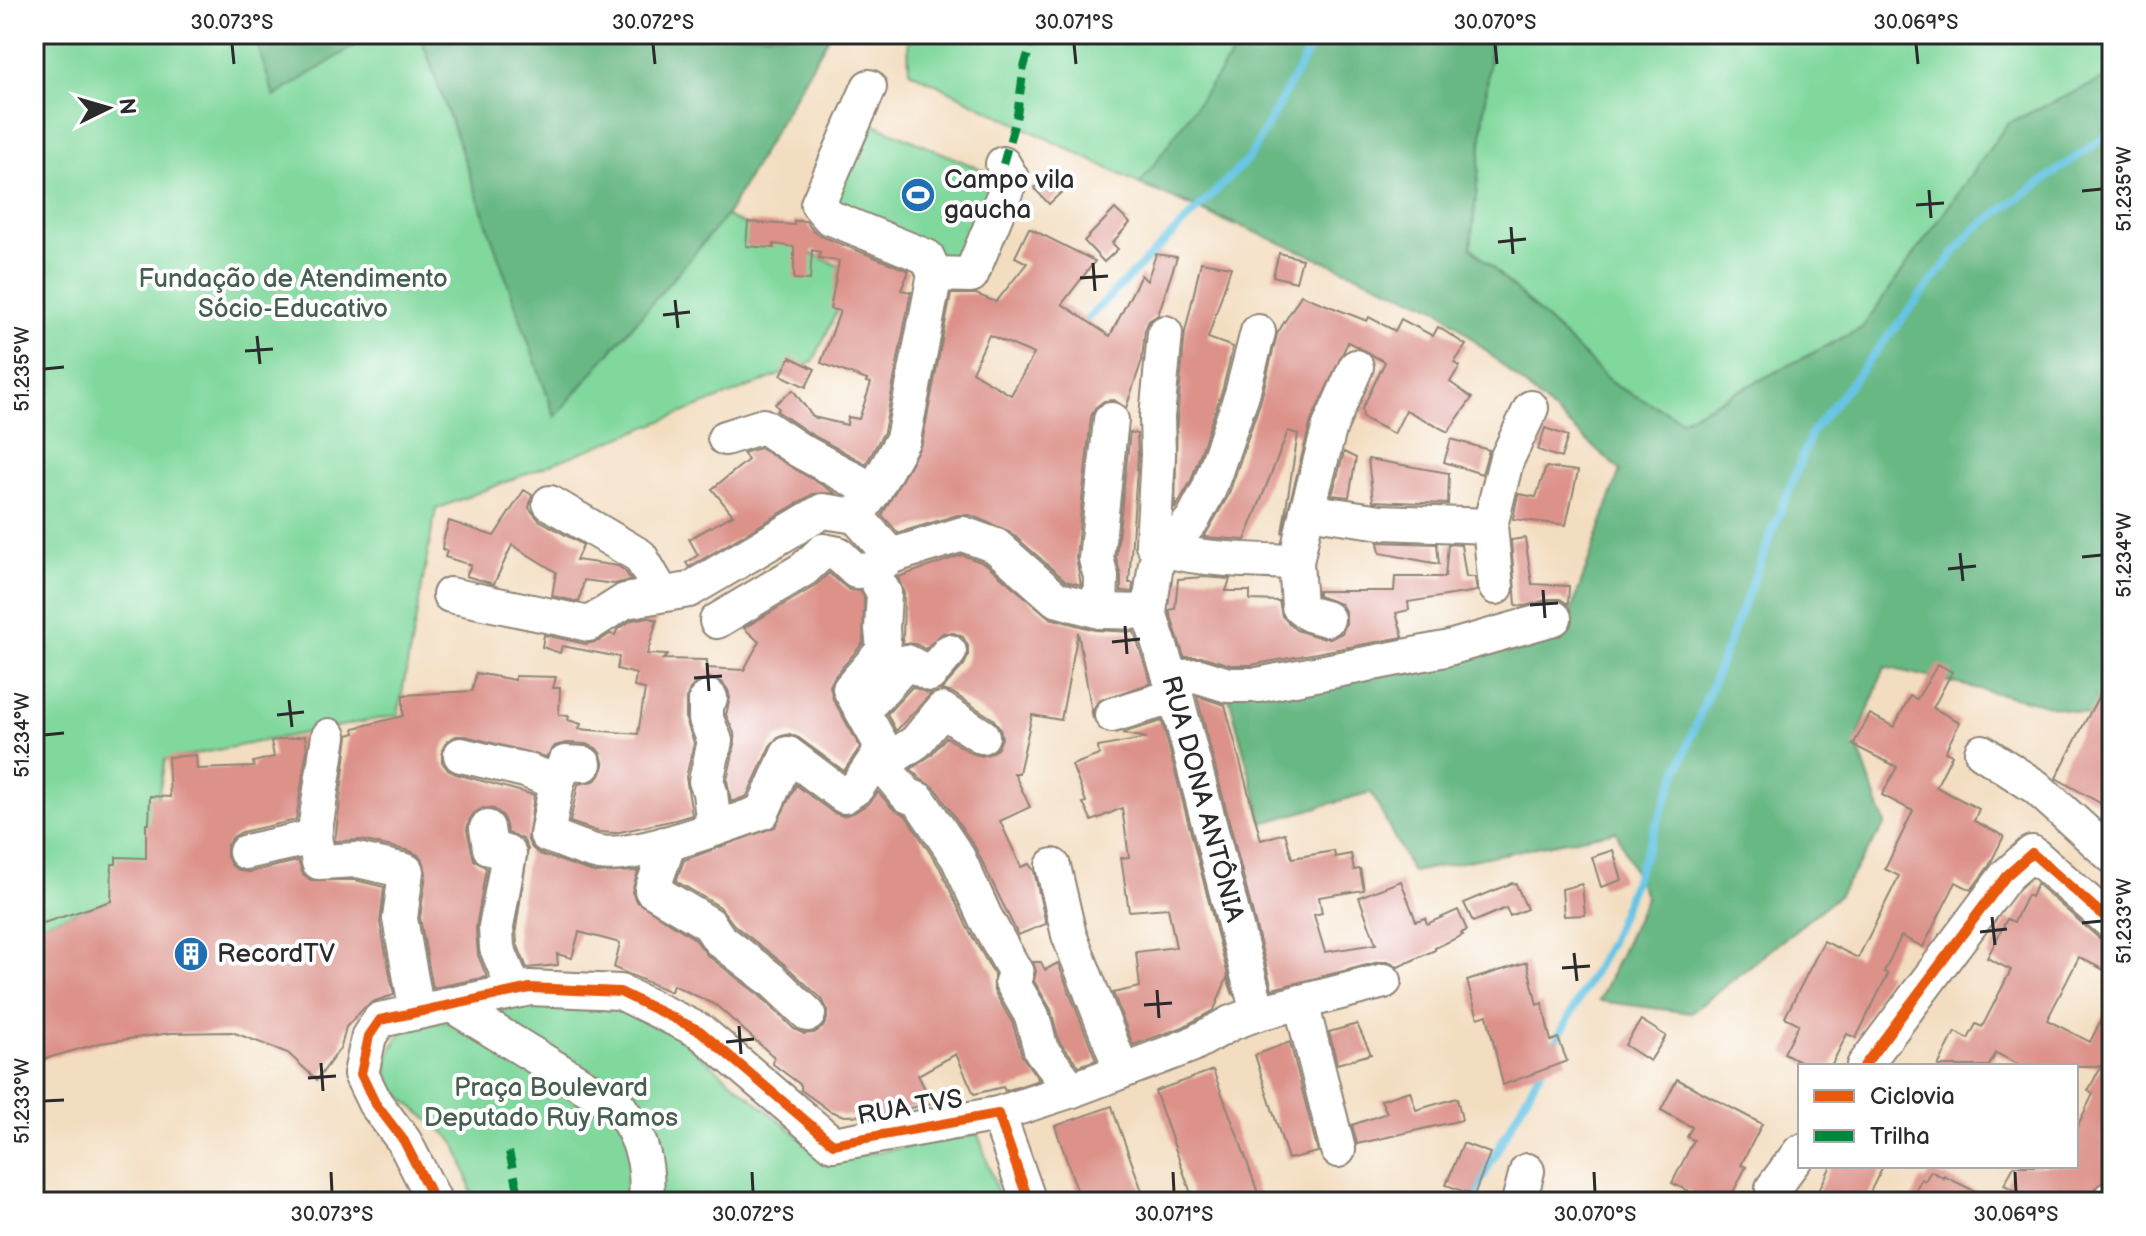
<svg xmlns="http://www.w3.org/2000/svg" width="2146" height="1236" viewBox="0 0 2146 1236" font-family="'Balsamiq Sans',sans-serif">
  <rect width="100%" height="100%" fill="#fff"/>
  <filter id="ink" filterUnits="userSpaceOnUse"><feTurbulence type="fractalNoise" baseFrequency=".0125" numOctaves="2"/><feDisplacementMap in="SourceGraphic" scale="16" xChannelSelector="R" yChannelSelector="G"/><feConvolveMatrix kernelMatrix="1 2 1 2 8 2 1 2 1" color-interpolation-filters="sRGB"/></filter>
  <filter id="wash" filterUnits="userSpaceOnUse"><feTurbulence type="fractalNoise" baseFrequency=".006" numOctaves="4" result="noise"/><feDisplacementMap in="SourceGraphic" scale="32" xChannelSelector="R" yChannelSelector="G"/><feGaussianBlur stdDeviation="1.8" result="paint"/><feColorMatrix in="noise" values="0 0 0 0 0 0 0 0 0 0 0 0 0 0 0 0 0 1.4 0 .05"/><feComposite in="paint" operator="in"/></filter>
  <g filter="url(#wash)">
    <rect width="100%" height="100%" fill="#f3ddc0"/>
    <g fill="#80d89d" stroke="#568264" stroke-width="2">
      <polygon points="34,34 830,34 726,216 855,273 813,362 436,509 398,715 165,760 141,891 34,926"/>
      <polygon points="908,34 1356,34 1235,226 1140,184 909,71"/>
      <polygon points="1492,34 2112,34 2112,75 2008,123 1862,328 1681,420 1614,385 1471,247"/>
      <polygon points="869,122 1004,179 967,269 832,212"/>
      <path d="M537,1001L617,1009L677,1036L828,1161L978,1134L1001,1202H474C469,1185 463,1156 454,1142C450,1136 441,1130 435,1125C400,1096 366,1076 404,1030Z"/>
    </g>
    <g fill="#68b884" stroke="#4a7258" stroke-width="2">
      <polygon points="254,34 373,34 274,97"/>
      <polygon points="420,34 830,34 726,216 555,417"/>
      <polygon points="1247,34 1492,34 1471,247 1614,385 1682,420 1862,328 2008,123 2112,75 2112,685 2094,716 1885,667 1856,741 1885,824 1838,896 1691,1013 1599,1001 1646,898 1616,831 1412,872 1371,792 1263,823 1228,693 1561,641 1620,470 1439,309 1140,184"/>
    </g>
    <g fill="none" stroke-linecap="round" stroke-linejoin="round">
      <g stroke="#66c5e4" stroke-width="8">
        <polyline points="1080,326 1249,158 1318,34"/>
        <polyline points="1554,1045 1610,942 1812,432 1972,231 2112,132"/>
        <polyline points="1465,1202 1472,1197 1544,1064"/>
      </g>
    </g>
    <g id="blocks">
      <g fill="#dc9189" fill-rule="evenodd">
        <polygon points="1052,171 1067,187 1049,204 1034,188"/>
        <polygon points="1115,209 1130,223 1112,243 1118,249 1104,262 1084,241"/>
        <polygon points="794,221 806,221 813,231 821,236 909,271 901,290 911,292 884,432 866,464 809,433 777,411 779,409 775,404 793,390 813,417 847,425 848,417 859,419 871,383 866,382 867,380 821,363 840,311 830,309 839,261 819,258 820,252 812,250 810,280 794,279 794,247 774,244 774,248 746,246 748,222 794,225"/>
        <path d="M1029,228L1095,261L1062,304L1110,336L1141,275L1147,281L1156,254L1177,257L1158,315L1149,321L1145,330L1142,360L1126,408L1114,400L1104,401L1095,408L1091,417L1076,557L1081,585L1066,581L1009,531L970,515H957L898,533L882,515L922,443L951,294H976L996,302L1027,263L1015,257ZM989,335L1034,354L1011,395L972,372Z"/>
        <polygon points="1279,253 1302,259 1296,282 1273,276"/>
        <polygon points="1201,262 1231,267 1208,338 1233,347 1223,388 1191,481 1175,509 1177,418 1185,332"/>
        <polygon points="1301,295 1367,321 1369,317 1395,331 1401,319 1433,336 1438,327 1466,345 1454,363 1460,366 1450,382 1472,398 1448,432 1406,410 1394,434 1363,418 1362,409 1385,362 1348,342 1311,421 1282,533 1298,434 1288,431 1245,540 1204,537 1228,496 1261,400 1277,334"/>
        <polygon points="790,357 815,369 806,387 781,375"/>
        <polygon points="1545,428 1568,436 1561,458 1538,450"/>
        <polygon points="1130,432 1137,434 1138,455 1129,583 1133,583 1132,592 1121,591 1121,576 1116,557"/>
        <polygon points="1451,439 1489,450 1482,474 1444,462"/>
        <polygon points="760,448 835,493 813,494 689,567 686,563 698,555 689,539 733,515 712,489 748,460 743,453"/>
        <polygon points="1344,452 1356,458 1349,497 1332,495"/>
        <polygon points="1368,459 1449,473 1448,504 1373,501"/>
        <polygon points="1546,467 1578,471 1566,525 1513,519 1518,494 1536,497"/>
        <polygon points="524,490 532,495 529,508 539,520 583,545 576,560 618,566 625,571 631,580 614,584 584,580 579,602 552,596 556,572 512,545 494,584 466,576 471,565 445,557 447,551 442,549 443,541 449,521 494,536"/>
        <polygon points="1525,538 1532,584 1569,586 1568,604 1560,599 1549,599 1525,606 1516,605 1511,540"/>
        <polygon points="1378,542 1437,544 1439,564 1380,553"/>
        <polygon points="1448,544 1461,545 1466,577 1475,577 1477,591 1408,602 1409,610 1396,613 1403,637 1251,665 1231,665 1204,657 1184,657 1169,610 1175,609 1178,579 1204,577 1230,579 1226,591 1250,591 1250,600 1279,601 1282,616 1296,630 1322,638 1331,638 1342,633 1346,624 1346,613 1341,604 1318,596 1318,591 1394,591 1395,577 1445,577"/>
        <polygon points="962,555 986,564 1050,618 1095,630 1134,632 1151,683 1098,701 1093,710 1093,719 1078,632 1061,720 1032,715 1019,773 1014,773 1030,807 1000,821 1021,867 1029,864 1034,871 1046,924 1018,935 975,847 936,789 919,778 911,769 931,755 946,737 971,753 982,756 992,753 998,748 1002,738 1000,728 993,719 953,693 941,690 964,665 968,656 968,646 963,637 954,633 943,633 925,649 916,644 903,643 904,593 898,577"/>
        <polygon points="829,573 849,590 860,591 864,598 863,643 835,676 830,686 833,699 860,747 844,771 799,738 790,734 778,737 770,746 747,796 731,802 727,780 735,744 734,733 726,715 730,698 728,690 722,682 710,678 696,683 690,689 686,699 686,720 694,743 686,777 692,815 675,820 615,833 599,832 570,822 578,784 594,781 600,776 604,766 601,754 596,748 586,744 566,743 555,746 546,757 466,736 456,736 447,741 442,750 442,762 448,770 456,774 534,795 528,840 532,848 540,854 596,873 638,871 632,892 636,901 695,939 707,955 759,995 794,1029 804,1034 814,1033 823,1027 827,1019 827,1009 822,999 784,964 734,925 720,907 676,881 684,860 775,827 796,785 832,812 843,816 855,812 869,803 878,792 892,808 906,816 940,868 967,927 994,974 994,991 1013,1024 1022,1056 1039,1080 1005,1091 1003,1087 974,1094 956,1054 918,1075 932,1103 880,1115 844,1116 830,1111 801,1090 801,1085 773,1064 774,1057 716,1005 673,985 671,992 614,968 620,943 579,932 572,958 557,954 558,965 527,968 517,944 516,928 528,849 523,839 508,833 503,816 494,809 483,808 474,813 469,820 467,830 474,860 486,868 476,928 478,955 487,977 433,988 420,918 426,873 424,863 418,855 410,851 361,840 335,841 348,735 355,733 354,728 403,716 403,695 472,691 476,673 515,680 515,676 556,677 553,688 560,688 559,715 569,716 568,720 581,724 579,729 638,734 645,689 634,687 636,674 617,669 619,657 562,646 560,653 542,647 544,635 586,644 599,641 610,634 615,635 617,630 632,620 648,617 657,620 647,654 668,655 663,659 707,660 707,668 744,670 759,642 744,628 815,586"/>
        <polygon points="1938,664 1952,672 1933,708 1960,722 1945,752 1952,755 1936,787 1979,809 1974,821 2004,836 1989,866 1971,890 1956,882 1923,947 1901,936 1884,972 1888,974 1856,1038 1847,1034 1831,1066 1809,1066 1784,1053 1799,1024 1785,1017 1824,941 1858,958 1899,876 1885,869 1913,811 1882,795 1897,767 1853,745 1870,714 1894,727 1910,696 1917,699"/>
        <polygon points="2112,670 2112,800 2104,796 2100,803 2056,778"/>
        <polygon points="912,687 931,694 896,731 887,714"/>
        <polygon points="1197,696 1225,705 1261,840 1285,833 1292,858 1334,851 1335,857 1351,854 1354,870 1360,869 1364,890 1319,897 1322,913 1314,915 1325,952 1376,944 1359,897 1401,881 1416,921 1425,918 1427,924 1458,910 1467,930 1461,933 1463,935 1435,948 1435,950 1398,967 1390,962 1379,962 1272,989"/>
        <polygon points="1162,721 1233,995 1227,978 1214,1010 1183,1027 1133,1045 1113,993 1140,987 1136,952 1176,947 1168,908 1129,911 1121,858 1129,857 1122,808 1092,821 1083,803 1086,802 1072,765 1099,755 1098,747 1147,738 1122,733"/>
        <polygon points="305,736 307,748 296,820 242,832 233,837 227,845 227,857 232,866 241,871 250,872 298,861 303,874 311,880 355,880 384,887 380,923 394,995 375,1001 364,1008 346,1027 341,1047 317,1080 288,1053 232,1032 171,1033 100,1043 34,1062 34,926 111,901 112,864 116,864 116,857 146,858 146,824 149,824 150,796 170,797 168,757 196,755 197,769 254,767 253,762 274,757 271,741"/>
        <polygon points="1613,850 1622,880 1601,887 1592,857"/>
        <polygon points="1512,883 1516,884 1527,909 1510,916 1506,908 1473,922 1464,903"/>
        <polygon points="1582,884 1585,915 1564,916 1562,889"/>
        <polygon points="2037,884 2099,938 2112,942 2112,974 2079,957 2047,1020 2090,1042 2112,998 2112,1154 2104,1169 2111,1172 2107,1179 2095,1188 2090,1202 2039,1202 2004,1185 2014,1166 2076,1166 2076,1129 2093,1094 2088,1091 2101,1066 2022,1066 1996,1053 1989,1066 1938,1066 1955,1032 1968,1039 1976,1024 1982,1027 2011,970 1987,958 2007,919 2014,922 2027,895 2031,897"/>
        <polygon points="1033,962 1041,962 1045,970 1058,963 1096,1060 1079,1066 1059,1041 1051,1010 1034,981 1036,971"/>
        <polygon points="1527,962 1537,1005 1542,1003 1551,1041 1558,1038 1567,1061 1503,1085 1487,1015 1478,1018 1467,981"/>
        <polygon points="1641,1020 1666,1036 1650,1061 1625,1045"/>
        <polygon points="1357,1024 1371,1054 1337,1064 1329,1032"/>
        <polygon points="1290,1042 1318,1152 1288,1159 1255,1055"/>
        <polygon points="1213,1070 1244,1153 1261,1202 1194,1202 1155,1091"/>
        <polygon points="1677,1079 1762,1124 1741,1165 1746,1167 1728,1202 1709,1202 1672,1183 1694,1140 1687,1137 1692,1127 1661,1110"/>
        <polygon points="1410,1091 1416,1110 1457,1098 1462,1120 1357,1144 1352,1125 1387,1113 1381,1100"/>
        <polygon points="1112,1106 1115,1116 1146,1202 1081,1202 1055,1126"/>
        <polygon points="1463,1143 1490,1153 1474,1195 1446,1185"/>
        <polygon points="1831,1166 1883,1166 1865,1202 1813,1202"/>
        <polygon points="1931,1171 1944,1178 1944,1176 1997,1202 1910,1202 1921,1179 1925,1181"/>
      </g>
    </g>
  </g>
  <g filter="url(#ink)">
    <use href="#blocks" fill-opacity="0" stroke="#8f8476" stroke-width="2"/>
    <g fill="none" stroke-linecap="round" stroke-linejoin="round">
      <g stroke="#8f8476" stroke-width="38">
        <g id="minor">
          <polyline points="869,87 818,204 829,217 927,257 935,274 903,439 874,491 856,516 891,556 963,534 996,546 1056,599 1100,611 1149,612"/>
          <polyline points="935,274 971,275 1011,178 1003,164"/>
          <polyline points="1258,332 1242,394 1209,489 1193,519 1156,563 1149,612 1176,696 1258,1013"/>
          <path d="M1165,333L1157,417L1158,455L1153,544C1176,560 1266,561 1296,562L1307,511L1330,426L1356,367"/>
          <polyline points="725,438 763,426 799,450 874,491"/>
          <polyline points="550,503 640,556 662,594"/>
          <polyline points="1307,511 1381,522 1490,526"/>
          <polyline points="1296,562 1299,606 1309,614 1327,619"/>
          <polyline points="871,570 884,593 882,629 884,650 850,689 883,748 891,776 907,795 919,800 958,858 985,917 1016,973 1012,982 1032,1016 1041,1050 1072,1090"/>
          <polyline points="1496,587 1490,526 1506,461 1531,408"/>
          <polyline points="450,595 589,624 625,601 689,590 823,511 856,516"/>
          <polyline points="1100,611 1101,576 1096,559 1111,420"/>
          <polyline points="717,621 804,569 823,551 838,554 856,571 871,570 888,559"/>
          <polyline points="1170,678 1199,676 1228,685 1258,685 1445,649 1554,618"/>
          <polyline points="710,698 706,700 706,719 715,741 706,781 710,792 714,829"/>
          <polyline points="863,711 907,662 930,674 949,652"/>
          <polyline points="1112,715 1176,696"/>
          <polyline points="1982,752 2036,787 2112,856"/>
          <polyline points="461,755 525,770 557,782"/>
          <polyline points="887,761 916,742 942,710 982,736"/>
          <path d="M584,764L565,763L557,782L547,835C564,840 583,850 600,853C636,859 726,825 762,812L788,754L844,796L857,787L883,748"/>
          <polyline points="487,828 490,848 509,854 496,927 497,948 515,991"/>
          <polyline points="314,837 329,736"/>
          <polyline points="664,844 667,848 652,890 709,924 719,939 772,980 808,1014"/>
          <polyline points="246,852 314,837 319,862 357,860 406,871 400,919 417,1012"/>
          <polyline points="1053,866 1069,935 1122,1071"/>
          <polyline points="1301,1002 1338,1150"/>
          <path d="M450,1004L620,1108C642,1139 649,1164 646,1202"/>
          <polyline points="1864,1066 2006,876 2032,853 2112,923"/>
          <polyline points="998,1114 1029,1202"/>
          <polyline points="435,1202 404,1141 375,1103 361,1074 369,1036 380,1020 530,988 620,992 700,1031 833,1144 998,1114 1072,1090 1191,1045 1231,1023 1258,1013 1384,981"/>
          <polyline points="1519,1202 1527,1171"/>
          <polyline points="1774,1202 1773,1188 1800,1152"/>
          <polyline points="2110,1202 2112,1198"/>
        </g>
      </g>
      <use href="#minor" stroke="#fff" stroke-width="34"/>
      <g stroke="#00873e" stroke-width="8" stroke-dasharray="16 8" stroke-linecap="butt">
        <polyline points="1003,164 1017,115 1024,67 1034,34"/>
        <polyline points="509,1152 521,1202"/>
      </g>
      <g stroke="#fff" stroke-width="15">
        <g id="cycleway">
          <polyline points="1864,1066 2006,876 2032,853 2112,923"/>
          <polyline points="435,1202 404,1141 375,1103 361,1074 369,1036 380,1020 530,988 620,992 700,1031 833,1144 998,1114 1029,1202"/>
        </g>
      </g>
      <use href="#cycleway" stroke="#e8590c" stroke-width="10"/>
    </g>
  </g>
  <path fill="none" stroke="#2b2b2b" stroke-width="3" d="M232,44L234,64M653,44L655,64M1074,44L1076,64M1495,44L1497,64M1916,44L1918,64M1929,190L1931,218M2082,191L2102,189M1916,205L1944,203M1511,227L1513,254M1498,242L1526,239M1093,263L1095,291M1080,278L1108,276M675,300L678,328M663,315L690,312M257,336L260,364M245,351L273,349M44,369L64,367M1960,553L1963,581M2082,557L2102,555M1948,569L1976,566M1543,590L1545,618M1530,605L1558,603M1125,626L1127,654M1112,642L1140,639M707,663L709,691M694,678L722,676M289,700L292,727M277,715L304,712M44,735L64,733M1992,917L1995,945M2082,923L2102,921M1980,932L2007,929M1574,953L1577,981M1562,968L1590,966M1157,990L1159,1018M1144,1005L1172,1003M739,1026L741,1054M726,1042L754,1039M321,1063L323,1091M308,1078L336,1076M44,1101L64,1100M331,1172L332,1192M752,1172L753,1192M1173,1172L1174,1192M1594,1172L1595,1192M2015,1172L2016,1192"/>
  <defs>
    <g id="stadium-disc" transform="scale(1.8)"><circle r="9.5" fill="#1f6fb2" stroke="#fff"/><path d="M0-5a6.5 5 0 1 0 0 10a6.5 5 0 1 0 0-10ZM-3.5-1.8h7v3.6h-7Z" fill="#fff"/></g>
    <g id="building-disc" transform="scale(1.8)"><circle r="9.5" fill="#1f6fb2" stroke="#fff"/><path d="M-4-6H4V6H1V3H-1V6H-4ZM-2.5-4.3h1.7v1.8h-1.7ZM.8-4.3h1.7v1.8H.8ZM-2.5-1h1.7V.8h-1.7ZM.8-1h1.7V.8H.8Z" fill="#fff"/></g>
  </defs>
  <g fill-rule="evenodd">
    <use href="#stadium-disc" x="918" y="195"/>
    <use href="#building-disc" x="191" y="954"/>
  </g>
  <g text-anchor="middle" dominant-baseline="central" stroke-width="8" stroke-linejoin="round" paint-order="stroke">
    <g font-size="26" fill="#2b2b2b" stroke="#fff" text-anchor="start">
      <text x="944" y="180">Campo vila<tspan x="944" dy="30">gaucha</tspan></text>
      <text x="217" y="954">RecordTV</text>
    </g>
    <g font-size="26" fill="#445f4d" stroke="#fff">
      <text x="293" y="279">Fundação de Atendimento<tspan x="293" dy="30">Sócio-Educativo</tspan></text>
      <text x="551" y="1088">Praça Boulevard<tspan x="551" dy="30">Deputado Ruy Ramos</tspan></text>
    </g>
    <g font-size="26" fill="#2b2b2b" stroke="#fff">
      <text transform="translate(1202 799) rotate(75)">RUA DONA ANTÔNIA</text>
      <text transform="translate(910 1108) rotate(-10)">RUA TVS</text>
    </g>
  </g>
  <rect width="2146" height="1236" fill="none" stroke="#fff" stroke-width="88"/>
  <rect x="1798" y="1064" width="280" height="104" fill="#ffffff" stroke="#aaaaaa" stroke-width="2"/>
  <rect x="1814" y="1090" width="40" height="12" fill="#e8590c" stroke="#aaaaaa" stroke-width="2"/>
  <text x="1870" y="1104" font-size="24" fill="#2b2b2b">Ciclovia</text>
  <rect x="1814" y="1130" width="40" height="12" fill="#00873e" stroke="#aaaaaa" stroke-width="2"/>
  <text x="1870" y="1144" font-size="24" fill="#2b2b2b">Trilha</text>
  <g transform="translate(108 108) rotate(85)" stroke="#ffffff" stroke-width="6" paint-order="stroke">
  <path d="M0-6L14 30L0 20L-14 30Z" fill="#2b2b2b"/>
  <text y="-12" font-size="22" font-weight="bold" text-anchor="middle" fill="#2b2b2b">N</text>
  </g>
  <rect x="44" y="44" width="2058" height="1148" fill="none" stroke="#2b2b2b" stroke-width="3"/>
  <g font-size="20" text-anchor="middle" fill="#2b2b2b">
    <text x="232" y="29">30.073°S</text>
    <text x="653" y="29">30.072°S</text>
    <text x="1074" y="29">30.071°S</text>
    <text x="1495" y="29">30.070°S</text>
    <text x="1916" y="29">30.069°S</text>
    <text transform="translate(2124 189) rotate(-90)" y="7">51.235°W</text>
    <text transform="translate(22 369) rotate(-90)" y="7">51.235°W</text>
    <text transform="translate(2124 555) rotate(-90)" y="7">51.234°W</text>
    <text transform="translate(22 735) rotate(-90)" y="7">51.234°W</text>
    <text transform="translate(2124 921) rotate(-90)" y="7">51.233°W</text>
    <text transform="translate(22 1101) rotate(-90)" y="7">51.233°W</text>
    <text x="332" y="1221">30.073°S</text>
    <text x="753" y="1221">30.072°S</text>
    <text x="1174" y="1221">30.071°S</text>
    <text x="1595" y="1221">30.070°S</text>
    <text x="2016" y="1221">30.069°S</text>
  </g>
</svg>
